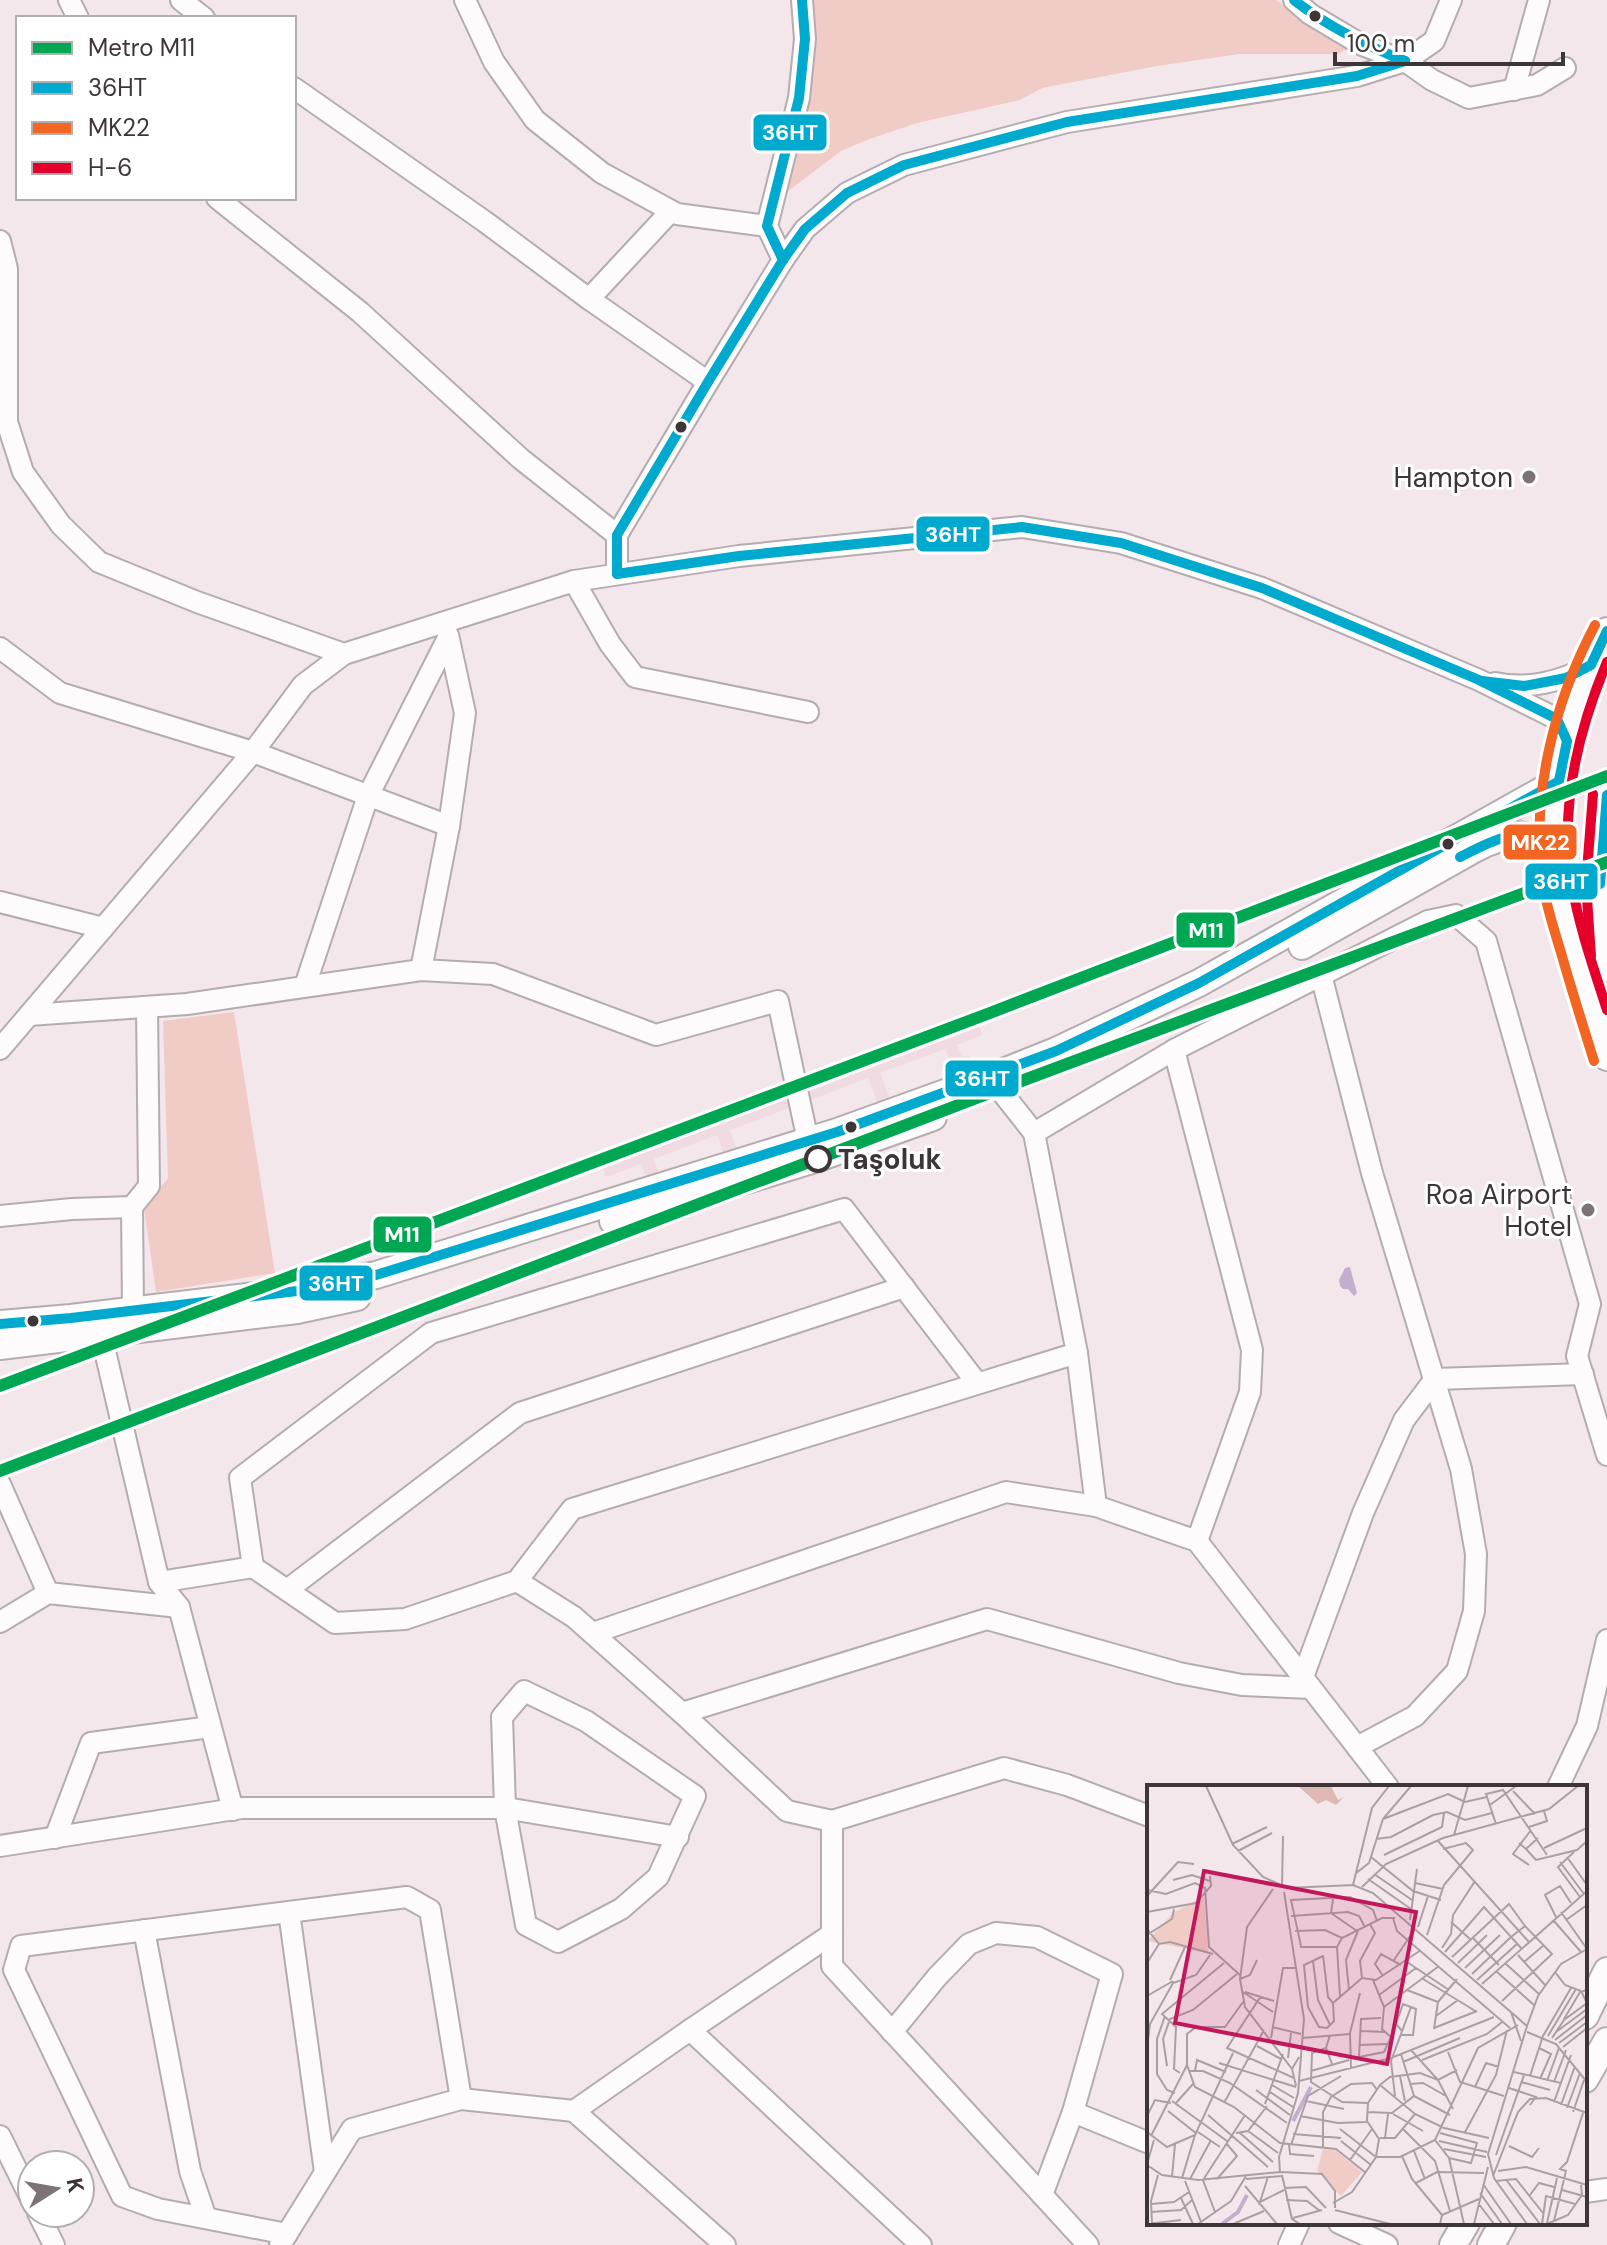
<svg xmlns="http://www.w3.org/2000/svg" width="1607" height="2245" viewBox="0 0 1607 2245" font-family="'DM Sans',sans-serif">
  <rect width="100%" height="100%" fill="#f3e7eb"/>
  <path fill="#f0dbe3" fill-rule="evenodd" d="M978,1023L982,1035L957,1045L962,1057L969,1055L973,1066L967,1069L971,1080L995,1071L999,1082L623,1225L619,1214L655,1200L651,1190L644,1193L640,1182L647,1178L641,1164L606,1177L602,1166ZM945,1049L950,1062L946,1064L950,1075L955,1073L959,1085L894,1109L880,1073ZM868,1078L882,1114L818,1138L814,1127L818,1124L814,1114L809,1115L805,1102ZM792,1107L797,1119L794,1122L798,1132L802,1131L806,1143L743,1166L730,1130ZM717,1135L730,1171L667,1195L663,1185L667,1183L663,1173L659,1174L654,1159Z"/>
  <g fill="#f1ccc6">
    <polygon points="811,0 1276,0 1294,14 1346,44 1346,50 1338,54 1239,54 1157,66 1042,88 1020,100 917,123 867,140 841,151 783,195"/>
    <polygon points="234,1012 275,1273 156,1292 144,1208 168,1178 163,1021"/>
  </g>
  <polygon fill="#c3aecf" points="1350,1267 1357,1293 1354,1296 1348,1289 1343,1289 1340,1286 1339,1280 1345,1268"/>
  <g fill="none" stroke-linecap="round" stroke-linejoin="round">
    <g stroke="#b5acb0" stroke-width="24">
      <g id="minor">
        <polyline points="69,0 78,18"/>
        <polyline points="181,0 204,18"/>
        <polyline points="465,0 494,62 535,120 602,173 677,214 767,226"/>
        <polyline points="1294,0 1310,14 1362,45 1405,61 1432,80 1469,98 1537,85 1565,68"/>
        <polyline points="294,88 484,221 589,299 708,382"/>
        <polyline points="1514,90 1539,0"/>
        <polyline points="217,198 360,312 521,459 617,535"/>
        <polyline points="0,241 7,269 7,422 23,472 61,525 99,562 197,602 344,654"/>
        <polyline points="783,260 767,226 799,98 805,39 802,0"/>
        <polyline points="589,299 671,211"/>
        <polyline points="617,574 617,535 708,382 783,260 805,229 847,193 904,165 1067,122 1357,76 1405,61 1434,41 1451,0"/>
        <polyline points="574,581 610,644 635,677 808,712"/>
        <polyline points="0,648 60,693 253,752 449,826"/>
        <path d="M1495,683C1527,690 1562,682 1591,665"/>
        <polyline points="0,902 103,928"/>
        <polyline points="421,970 449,826 465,713 448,635"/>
        <polyline points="1321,975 1372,1173 1461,1469 1476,1554 1474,1611 1457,1671 1415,1716 1357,1747"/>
        <polyline points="305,986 368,796 448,638"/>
        <polyline points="29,1015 187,1004 421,970 493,974 656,1035 778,1001 808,1141"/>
        <polyline points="0,1049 253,752 303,685 344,654 574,581 739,556 1022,527 1121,543 1262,588 1479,680 1557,719 1567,741"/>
        <polyline points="1174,1050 1252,1350 1250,1392 1197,1541"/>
        <polyline points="996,1075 1001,1091 1034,1133 1077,1353 1096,1506 1197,1541 1388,1787"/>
        <polyline points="1034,1133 1174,1050 1428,921 1456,915 1486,941 1590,1304 1577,1356 1607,1455"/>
        <polyline points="0,1216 72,1209 132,1207"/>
        <polyline points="133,1310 132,1207 149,1186 147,1007"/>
        <polyline points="101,1334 159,1582 179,1607 233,1810"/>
        <polyline points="977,1383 844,1209 431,1333 240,1478 253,1567 335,1623 405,1619 517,1581 574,1617 682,1713 787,1811 832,1821 832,1966 1088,2245"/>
        <polyline points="0,1484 48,1593"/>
        <polyline points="517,1581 572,1509 1077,1353"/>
        <polyline points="159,1582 253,1567"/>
        <polyline points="287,1590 520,1413 904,1287"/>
        <polyline points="0,1622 48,1593 179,1607"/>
        <polyline points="593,1633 1006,1492 1096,1506"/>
        <polyline points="1303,1677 1363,1513 1404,1420 1435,1379 1583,1374"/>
        <polygon points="524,1691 586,1721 695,1796 658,1877 621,1909 558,1942 526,1925 505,1808 502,1717"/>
        <polyline points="682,1713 987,1619 1179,1673 1242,1685 1311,1688"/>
        <polyline points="1558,1787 1587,1726 1607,1640"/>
        <polyline points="832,1821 1004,1768 1067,1785 1149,1816"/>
        <polyline points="55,1838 91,1743 210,1727"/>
        <polyline points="0,1846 241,1808 505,1808 678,1837"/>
        <polyline points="289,1912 325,2172"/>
        <polyline points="144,1930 190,2171 206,2218"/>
        <polyline points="690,2030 921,2245"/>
        <polyline points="892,2032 937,1977 969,1944 996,1933 1037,1937 1112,1974 1073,2112 1042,2195"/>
        <polyline points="574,2111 725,2245"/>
        <polyline points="1073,2112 1149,2143"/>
        <polyline points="0,2136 32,2201"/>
        <polyline points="1585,2192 1607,2189"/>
        <polyline points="38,2213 54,2245"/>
        <polyline points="1339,2223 1387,2245"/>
        <polyline points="287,2234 158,2209 122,2196 14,1970 21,1946 407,1897 430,1910 461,2099"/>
        <polyline points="280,2245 352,2129 461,2099 574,2111 690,2030 832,1934"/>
        <polyline points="1289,2245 1299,2223"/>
      </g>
    </g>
    <g stroke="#b5acb0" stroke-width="30">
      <g id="major">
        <path d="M1607,631C1570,695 1546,800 1556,874C1559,901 1567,926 1575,951C1585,987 1596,1022 1607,1057"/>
        <polyline points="1607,795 1600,884 1607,968"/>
        <path d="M1302,946L1476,848C1504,834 1533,826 1554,855"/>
        <polyline points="613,1221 815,1159 933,1117"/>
        <polyline points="0,1324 71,1318 297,1291 376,1275 837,1132 1006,1071 1056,1051 1199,983 1559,781"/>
        <polyline points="0,1346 297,1310 357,1297"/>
        <polyline points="1585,2016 1607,1971"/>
        <polyline points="1585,2079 1607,2041"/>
        <polyline points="1453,2245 1466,2223"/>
        <polyline points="1491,2245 1503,2223"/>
      </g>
    </g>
    <use href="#minor" stroke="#fdfbfc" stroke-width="20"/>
    <use href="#major" stroke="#fdfbfc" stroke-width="26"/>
    <g stroke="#fff" stroke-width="16">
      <g id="bus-1">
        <path d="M1294,0C1328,27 1365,45 1405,61"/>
        <polyline points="783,260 767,226 799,98 805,39 802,0"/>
        <polyline points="617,574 617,535 708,382 783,260 805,229 847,193 904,165 1067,122 1357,76 1405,61"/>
        <polyline points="1482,681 1524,686 1566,678 1591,665 1607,631"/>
        <path d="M1460,857C1482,846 1521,823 1544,842C1564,858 1549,913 1600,884L1607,795"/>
        <polyline points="0,1324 71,1318 297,1291 376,1275 837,1132 1056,1051 1199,983 1559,781 1567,741 1557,719 1479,680 1262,588 1121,543 1022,527 739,556 617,574"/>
      </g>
    </g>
    <g stroke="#fff" stroke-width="16">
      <path id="bus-2" d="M1594,1061C1583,1026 1572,991 1562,956C1555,932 1547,909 1543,885C1530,796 1554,703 1595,625"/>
    </g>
    <g stroke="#fff" stroke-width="16">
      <g id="bus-3">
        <path d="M1607,662C1578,731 1559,810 1572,885C1579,927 1594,969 1607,1010"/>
        <polyline points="1591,956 1586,884 1593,794"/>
      </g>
    </g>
    <use href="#bus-1" stroke="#00a9ce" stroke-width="10"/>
    <use href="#bus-2" stroke="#f26522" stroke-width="10"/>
    <use href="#bus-3" stroke="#e4002b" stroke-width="10"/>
    <g stroke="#fff" stroke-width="18">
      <g id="metro-1">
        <polyline points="0,1386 982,1016 1607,776"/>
        <polyline points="0,1471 1008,1086 1607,862"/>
      </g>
    </g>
    <use href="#metro-1" stroke="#00a651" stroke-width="12"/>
  </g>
  <g fill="#3d3538" stroke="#fff" stroke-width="3">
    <circle cx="1315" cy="16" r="7"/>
    <circle cx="681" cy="427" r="7"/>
    <circle cx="1448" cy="844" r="7"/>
    <circle cx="851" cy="1127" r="7"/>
    <circle cx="33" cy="1321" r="7"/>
  </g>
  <g fill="#7d7377" stroke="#fff" stroke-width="3">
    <circle cx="1529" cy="477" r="8"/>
    <circle cx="1588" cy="1210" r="8"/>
  </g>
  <circle fill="#fff" stroke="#3d3538" stroke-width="4" cx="818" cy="1159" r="12"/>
  <g text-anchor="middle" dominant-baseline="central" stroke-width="6" stroke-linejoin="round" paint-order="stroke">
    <g font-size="28" fill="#3d3538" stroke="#fff" text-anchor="end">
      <text x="1513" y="477">Hampton</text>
      <text x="1572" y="1194">Roa Airport<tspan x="1572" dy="32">Hotel</tspan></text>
    </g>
    <g font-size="28" font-weight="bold" fill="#3d3538" stroke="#fff" text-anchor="start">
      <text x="838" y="1159">Taşoluk</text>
    </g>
  </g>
  <g transform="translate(1147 1785)">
    <rect width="440" height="440" fill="#f3e7eb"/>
    <path d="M57,112L61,168L0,156L27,127ZM176,364L188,365L215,387L194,411L170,386Z" fill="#f1ccc6"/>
    <path d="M151,1H184L191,15L197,12L189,20L179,15L171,19Z" fill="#deb9b3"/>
    <path fill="none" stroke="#c3aecf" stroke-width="4" d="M146,336L164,302M75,439L91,427L100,410"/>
    <path fill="none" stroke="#aaa0a3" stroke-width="2" d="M59,1L86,60L116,92L141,103L206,100L226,108L380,241L341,369L347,393L380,439M366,6L388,29M343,20L369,1M236,34L301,9L318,17L340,12M349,39L339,9L356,5L400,70M382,42L400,36L397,26M307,50L321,1M229,54L244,52L286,30L300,27L318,35L345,28M291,56L382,157M372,58L379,64L391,53M85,59L120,42M397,63L440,43M379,64L389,75L430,65L440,56M91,66L125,48M427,67L411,82L433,112M237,70L295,42L297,28M224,72L266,106L294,115M420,72L440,100M413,77L437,109M382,80L366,69L384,45M208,89L222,78L236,34L264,1M227,89L265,115M221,94L264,124M26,95L45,90L63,96M268,98L296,104M206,100L225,23L242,1M135,102L136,51M215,102L239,79L296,53L402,24L431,1M126,104L100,142L93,194L98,222L145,284M0,105L19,109L48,98L58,103L62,162L93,190M0,111L31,77L47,79M186,114L184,128L210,146M0,127L49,118L64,101L63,91M414,127L440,164M144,131L201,127L212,131L218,142M409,132L398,110L413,101L424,118M246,133L250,146L363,243M263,135L270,84M419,135L440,120M407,136L434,167M304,137L323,154M271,142L281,111M0,144L12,159L0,178M148,146L178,145L195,153M0,150L25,134L27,124M280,150L297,100L326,65L319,58L296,64M325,152L352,180M12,159L23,157L66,169M154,161L144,115L203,112L226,125L230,136M153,162H190L195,153L235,133H248M190,162L193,212M295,163L304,149L306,130L328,96M298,167L337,122L364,152L378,141L405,169L355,216M176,170L181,212L186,218M371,170L398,200M176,171L157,180L161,222L172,242L180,243L187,236L186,218L215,193L229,195L274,165M305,172L362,119L378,141M247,175L268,144M166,176L171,215L183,240M260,177L302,205M377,177L397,160M311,178L340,150M359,179L392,209M318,183L353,150M350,187L387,220M408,187L418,200L434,206L440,218M325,189L364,152L375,164M236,191L228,179L234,169L254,180M215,193L213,176L228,148L223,139M93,194L103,190L110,175M276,194L330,227M23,195L38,162M226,195L237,222L235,244L246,254M330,195L370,159M335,199L440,106M202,205L199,175L211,146M260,205L291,217L310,194M96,207L126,227M98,207L127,216M232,210L269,183M0,211L26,196M114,211L80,263L147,293M96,217L78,242H49L40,249V280L48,302L87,322L133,358L189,364L219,388M237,222L292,181M364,227L374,256M18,231L10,254V289L20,305L28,308M289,231L311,215M234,233L214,234L212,272L237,267L244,252M417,234L433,207L440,205M380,241L391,211L414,179L440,164M125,242L154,249M287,243L330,226M287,244L291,217M213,246L238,247M380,247L409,259L440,297M409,247L440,224M183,250L179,263L185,279M253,250H266L269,224L256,219L249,239L255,246M401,251L429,204M124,253L136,183H149M155,253L203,249M405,253L417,235L440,218M408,255L440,230M412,258L440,237M212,260L240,259M110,261L134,274M416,262L440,243M0,263L3,239L26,198L49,190L63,170M179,263L165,268L164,297L195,317L221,318M392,263L404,269L393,294M264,265L291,295L306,324M301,267L313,297L357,311M254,269L267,311M141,273L144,248M275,275L340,249L355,237M256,277L313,253M72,278L149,302M20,281L16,254L23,234L46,225L90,189M204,284L203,248L213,208M43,286H56L83,298L140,338M48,286L50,275L79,287M164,286L202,275M367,287L414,298M33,288L27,284L29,242L15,229L77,178M253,291L258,316M383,291L396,251L424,203M152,296L244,273L347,232M400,296L412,263M374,297L403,305M407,297L419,265M263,299L276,298L299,311M125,300L147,313M233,300L268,329L297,343L342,353M149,301L145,284L152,272M328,302L339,278L352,282M362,303L389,312L383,320M109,305L143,330M123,307L146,322M248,311L244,276L264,222M25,316L80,356M159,316L197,324M407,317L424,270M29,318L46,299M77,318L117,245M118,319L136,269M414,320L428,281M420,323L433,288M21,326L50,349M220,327L245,328L267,311L303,330M426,327L437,295M246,329L276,346M61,330L121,382M0,331L8,315L24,318M153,331L191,338L220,337M193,344L229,372H253L288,355L331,263L371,240M256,344L288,376L303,426M101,346L131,368M0,347L20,362L48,350L86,268M51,347L73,362M318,347L349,290L360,245M89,348L101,346L120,321M93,348L126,377M293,348L330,358L324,378L302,373M146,349L194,353M4,351L40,280M233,353H248L268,329M238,353L241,329M288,355L302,373L317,439M194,356L224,380M292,356L340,367M142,359L143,369L167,371M144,360L161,311L194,291M362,361L385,372L392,363M176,362V327L184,312L204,299L225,298L230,305M297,364L339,372M267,366L278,394M349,370L377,290M255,371L265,394L295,430M203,375L225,344M0,379L7,355M0,380L15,390L51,395L133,387L132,372L151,308L157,234L137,107M351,386L379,382L440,400M134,387L175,389L188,406V423M135,390L145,434L153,439M346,391L371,327L383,314L399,313L440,328M25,392L28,359M35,393L48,350M43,394L64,355M70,394L90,371L79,358M99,394L135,391M38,396L54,437M349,396L369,394L396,428M360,396L393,439M269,398L290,387L337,388M336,399L364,439M98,401L130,439M137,403L159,402L179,423M415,405L440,412M333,408L355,439M383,410L392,398L407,402M34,413L46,439M139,415L160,416L173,426M113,417L137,405M186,418L205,407L229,372L232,354L220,336L221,318L233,300L243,292L273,288L291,295L310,285M331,418L347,439M4,419L27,417L42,407M112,420L121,392M188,425L243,439M4,427L34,425L45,415M68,427L56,395L98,330M146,433L175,425M407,436L419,386L413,384L420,377L436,328M400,438L410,393M0,439L34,435M5,439L4,416L11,390M51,439L84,416L99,391M86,439L117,426M293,439L295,430L332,414M327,439L341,382M395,439L399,411L428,419M400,439L421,430L435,410L434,400"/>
    <path fill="#c2185b" fill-opacity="0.15" stroke="#c2185b" stroke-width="4" d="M57,86L269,127L240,279L28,238Z"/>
    <rect width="440" height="440" fill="none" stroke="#3d3538" stroke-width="4"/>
  </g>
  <g stroke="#fff" stroke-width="3">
    <rect x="752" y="113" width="76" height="39" rx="8" fill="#00a9ce"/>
    <rect x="915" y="515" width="76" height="38" rx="8" fill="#00a9ce"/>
    <rect x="1502" y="823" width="76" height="38" rx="8" fill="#f26522"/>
    <rect x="1524" y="862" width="75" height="39" rx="8" fill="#00a9ce"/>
    <rect x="1175" y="911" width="61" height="38" rx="8" fill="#00a651"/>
    <rect x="944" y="1059" width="76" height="39" rx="8" fill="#00a9ce"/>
    <rect x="372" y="1215" width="61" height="39" rx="8" fill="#00a651"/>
    <rect x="298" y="1264" width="76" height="38" rx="8" fill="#00a9ce"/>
  </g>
  <g font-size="22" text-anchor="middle" font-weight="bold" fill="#fff">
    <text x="790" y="140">36HT</text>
    <text x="953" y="542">36HT</text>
    <text x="1540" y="850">MK22</text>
    <text x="1561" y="889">36HT</text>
    <text x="1206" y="938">M11</text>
    <text x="982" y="1086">36HT</text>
    <text x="402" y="1242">M11</text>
    <text x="336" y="1291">36HT</text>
  </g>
  <rect x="16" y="16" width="280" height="184" fill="#ffffff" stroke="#b1aeaf" stroke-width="2"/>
  <rect x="32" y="42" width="40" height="12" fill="#00a651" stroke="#b1aeaf" stroke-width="2"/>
  <text x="88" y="56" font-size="24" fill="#3d3538">Metro M11</text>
  <rect x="32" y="82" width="40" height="12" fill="#00a9ce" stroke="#b1aeaf" stroke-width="2"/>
  <text x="88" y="96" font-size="24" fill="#3d3538">36HT</text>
  <rect x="32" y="122" width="40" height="12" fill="#f26522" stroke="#b1aeaf" stroke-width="2"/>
  <text x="88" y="136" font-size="24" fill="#3d3538">MK22</text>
  <rect x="32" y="162" width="40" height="12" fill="#e4002b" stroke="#b1aeaf" stroke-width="2"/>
  <text x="88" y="176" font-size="24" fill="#3d3538">H-6</text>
  <g transform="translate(56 2189) rotate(79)"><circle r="38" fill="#ffffff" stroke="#b1aeaf" stroke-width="2"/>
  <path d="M0-6L14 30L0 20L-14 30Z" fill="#7d7377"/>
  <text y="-12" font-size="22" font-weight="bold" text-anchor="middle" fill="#3d3538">K</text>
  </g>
  <path d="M1335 52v12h228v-12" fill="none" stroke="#3d3538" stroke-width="4"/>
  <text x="1347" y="52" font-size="24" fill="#3d3538" stroke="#ffffff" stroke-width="6" paint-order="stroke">100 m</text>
</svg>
